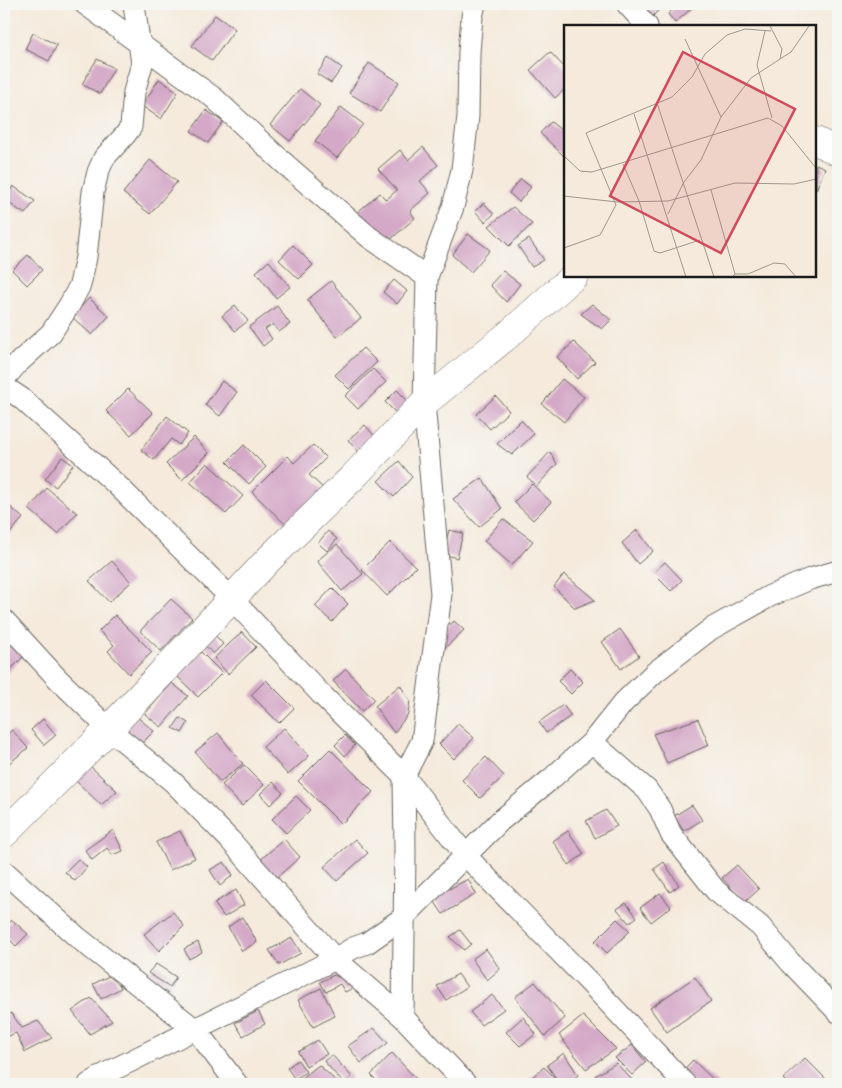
<svg xmlns="http://www.w3.org/2000/svg" width="842" height="1088" viewBox="0 0 842 1088" font-family="Mali,sans-serif">
  <rect width="100%" height="100%" fill="#f6f6f2"/>
  <filter id="ink" filterUnits="userSpaceOnUse"><feTurbulence type="fractalNoise" baseFrequency=".02" numOctaves="2"/><feDisplacementMap in="SourceGraphic" scale="10" xChannelSelector="R" yChannelSelector="G"/><feConvolveMatrix kernelMatrix="1 2 1 2 8 2 1 2 1" color-interpolation-filters="sRGB"/></filter>
  <filter id="wash" filterUnits="userSpaceOnUse"><feTurbulence type="fractalNoise" baseFrequency=".0096" numOctaves="4" result="noise"/><feDisplacementMap in="SourceGraphic" scale="20" xChannelSelector="R" yChannelSelector="G"/><feGaussianBlur stdDeviation="1.12" result="paint"/><feColorMatrix in="noise" values="0 0 0 0 0 0 0 0 0 0 0 0 0 0 0 0 0 1.4 0 .05"/><feComposite in="paint" operator="in"/></filter>
  <g filter="url(#wash)">
    <rect width="100%" height="100%" fill="#f5eadb"/>
    <g id="blocks">
      <g fill="#d4a9c7">
        <polygon points="632,4 665,4 649,20"/>
        <polygon points="679,4 692,4 694,6 675,23 668,14"/>
        <polygon points="215,15 235,29 212,61 192,46"/>
        <polygon points="33,33 57,45 49,61 25,49"/>
        <polygon points="550,52 566,69 566,88 555,98 530,70"/>
        <polygon points="328,58 342,68 331,83 317,74"/>
        <polygon points="97,59 114,68 100,94 82,84"/>
        <polygon points="369,63 399,82 380,112 349,93"/>
        <polygon points="159,79 178,92 161,119 142,106"/>
        <polygon points="300,89 320,105 290,141 270,125"/>
        <polygon points="341,107 363,124 337,158 315,141"/>
        <polygon points="206,110 223,122 208,143 191,131"/>
        <polygon points="551,122 566,134 566,158 540,133"/>
        <polygon points="423,147 438,165 420,181 430,193 410,211 415,218 390,240 354,215 380,193 386,200 397,190 378,169 400,150 408,160"/>
        <polygon points="150,160 177,182 150,214 123,193"/>
        <polygon points="816,164 825,168 816,190"/>
        <polygon points="521,179 531,187 519,202 509,193"/>
        <polygon points="13,186 35,201 25,214 4,200"/>
        <polygon points="484,203 494,214 485,222 475,211"/>
        <polygon points="513,207 532,224 509,246 489,226"/>
        <polygon points="468,234 490,250 471,272 452,255"/>
        <polygon points="529,239 544,260 532,267 518,246"/>
        <polygon points="293,245 313,265 299,279 279,260"/>
        <polygon points="28,255 42,270 27,285 12,270"/>
        <polygon points="269,261 290,287 276,298 256,272"/>
        <polygon points="503,271 520,284 506,302 490,285"/>
        <polygon points="394,280 407,291 397,304 383,292"/>
        <polygon points="331,281 361,318 337,337 307,300"/>
        <polygon points="89,298 109,316 92,335 72,317"/>
        <polygon points="592,304 611,320 602,329 581,314"/>
        <polygon points="235,305 248,321 235,331 222,316"/>
        <polygon points="277,306 290,324 279,332 273,324 265,329 272,339 263,346 249,327"/>
        <polygon points="574,342 595,362 577,379 557,357"/>
        <polygon points="363,348 377,362 349,389 335,375"/>
        <polygon points="373,369 386,382 358,409 345,396"/>
        <polygon points="562,379 584,397 564,422 542,404"/>
        <polygon points="222,381 237,392 220,416 205,405"/>
        <polygon points="128,389 153,413 131,435 106,411"/>
        <polygon points="397,390 409,402 397,414 385,402"/>
        <polygon points="496,396 509,411 490,429 476,414"/>
        <polygon points="167,416 188,433 179,445 171,439 154,460 141,450"/>
        <polygon points="521,420 534,434 512,455 497,444"/>
        <polygon points="365,425 378,440 361,455 348,440"/>
        <polygon points="194,437 209,453 182,480 166,464"/>
        <polygon points="244,445 266,467 249,484 227,462"/>
        <polygon points="313,445 326,458 309,475 324,489 287,526 252,492 288,456 294,463"/>
        <polygon points="550,452 557,464 537,486 527,477"/>
        <polygon points="62,457 73,465 56,487 45,479"/>
        <polygon points="399,461 412,477 394,497 378,481"/>
        <polygon points="207,463 243,496 226,514 190,482"/>
        <polygon points="482,478 502,509 479,527 453,499"/>
        <polygon points="532,484 551,502 533,520 514,502"/>
        <polygon points="47,488 77,513 58,534 29,509"/>
        <polygon points="9,506 23,518 6,538 4,536 4,512"/>
        <polygon points="503,519 533,541 512,565 484,541"/>
        <polygon points="449,530 463,533 457,558 443,554"/>
        <polygon points="637,530 653,551 638,564 622,543"/>
        <polygon points="328,531 337,539 327,551 318,543"/>
        <polygon points="390,542 416,567 387,596 362,570"/>
        <polygon points="337,544 363,574 342,591 317,561"/>
        <polygon points="112,561 131,582 109,602 89,581"/>
        <polygon points="665,562 682,580 671,591 653,573"/>
        <polygon points="564,574 595,600 575,608 554,587"/>
        <polygon points="332,588 348,604 332,622 315,606"/>
        <polygon points="171,599 192,618 161,651 140,631"/>
        <polygon points="115,615 152,652 129,674 108,651 114,645 99,631"/>
        <polygon points="454,621 464,630 444,649 435,640"/>
        <polygon points="620,629 639,656 621,669 602,642"/>
        <polygon points="242,632 256,647 228,674 214,658"/>
        <polygon points="214,634 223,644 213,654 204,644"/>
        <polygon points="9,640 24,656 4,676 4,645"/>
        <polygon points="199,650 222,673 198,697 175,674"/>
        <polygon points="346,669 374,699 362,711 333,681"/>
        <polygon points="570,669 583,682 571,694 558,681"/>
        <polygon points="266,680 294,708 279,723 251,695"/>
        <polygon points="172,683 188,696 161,727 145,714"/>
        <polygon points="400,685 410,701 408,714 394,733 375,706"/>
        <polygon points="563,705 571,716 546,733 539,722"/>
        <polygon points="137,717 154,731 142,743 126,729"/>
        <polygon points="180,718 188,723 182,733 173,728"/>
        <polygon points="43,719 56,735 44,745 31,730"/>
        <polygon points="698,719 709,745 667,763 653,734"/>
        <polygon points="458,724 474,738 454,759 439,744"/>
        <polygon points="284,728 309,756 288,775 263,747"/>
        <polygon points="12,730 28,748 7,765 4,761 4,737"/>
        <polygon points="218,733 243,764 220,782 195,752"/>
        <polygon points="345,735 355,745 345,756 335,745"/>
        <polygon points="330,749 373,792 341,824 298,781"/>
        <polygon points="486,757 504,776 480,798 462,780"/>
        <polygon points="244,765 264,785 242,806 222,785"/>
        <polygon points="90,766 117,791 101,805 75,780"/>
        <polygon points="273,782 283,793 270,805 260,794"/>
        <polygon points="296,796 310,810 286,833 272,819"/>
        <polygon points="692,805 702,820 684,831 674,816"/>
        <polygon points="606,810 617,826 595,838 586,821"/>
        <polygon points="113,830 123,851 112,855 107,848 92,860 85,850"/>
        <polygon points="180,831 195,858 170,870 156,842"/>
        <polygon points="568,831 584,854 569,865 553,841"/>
        <polygon points="284,839 300,857 275,879 259,861"/>
        <polygon points="355,839 368,853 337,881 324,867"/>
        <polygon points="78,859 87,867 75,881 65,872"/>
        <polygon points="224,862 233,875 220,886 210,870"/>
        <polygon points="664,862 679,885 670,892 654,869"/>
        <polygon points="737,865 759,889 744,903 722,878"/>
        <polygon points="468,879 476,894 443,914 432,898"/>
        <polygon points="236,890 244,905 224,917 214,903"/>
        <polygon points="660,893 671,907 651,922 640,908"/>
        <polygon points="626,903 637,917 629,923 617,909"/>
        <polygon points="173,912 184,926 159,951 144,934"/>
        <polygon points="242,917 257,942 242,951 228,927"/>
        <polygon points="617,919 630,931 607,953 595,941"/>
        <polygon points="12,920 28,934 16,946 4,934 4,929"/>
        <polygon points="460,930 471,944 464,950 450,937"/>
        <polygon points="292,938 301,953 279,965 269,950"/>
        <polygon points="198,942 202,952 189,959 184,949"/>
        <polygon points="486,949 500,969 487,980 472,959"/>
        <polygon points="156,964 176,977 170,987 148,973"/>
        <polygon points="113,974 121,988 101,999 93,984"/>
        <polygon points="458,974 467,987 446,1000 437,986"/>
        <polygon points="334,975 338,977 347,977 353,988 345,992 340,984 326,992 320,982"/>
        <polygon points="695,977 711,1001 667,1032 650,1008"/>
        <polygon points="535,982 565,1018 545,1036 515,997"/>
        <polygon points="321,988 335,1016 313,1027 298,1000"/>
        <polygon points="492,995 504,1009 481,1025 470,1012"/>
        <polygon points="91,998 112,1021 90,1034 72,1011"/>
        <polygon points="258,1011 265,1024 243,1036 235,1023"/>
        <polygon points="11,1013 22,1028 38,1021 52,1038 25,1052 16,1033 6,1037 4,1035 4,1016"/>
        <polygon points="583,1016 616,1049 586,1069 559,1035"/>
        <polygon points="523,1017 536,1034 520,1046 506,1032"/>
        <polygon points="374,1028 388,1043 361,1063 348,1046"/>
        <polygon points="318,1040 327,1054 306,1066 298,1052"/>
        <polygon points="632,1045 646,1062 632,1075 615,1058"/>
        <polygon points="392,1053 420,1083 418,1084 380,1084 371,1075"/>
        <polygon points="564,1053 578,1075 568,1084 560,1084 558,1081 553,1084 524,1084 544,1067 558,1081 547,1065"/>
        <polygon points="332,1055 352,1077 344,1084 324,1061"/>
        <polygon points="805,1058 829,1082 827,1084 788,1084 783,1079"/>
        <polygon points="298,1060 306,1072 295,1079 287,1068"/>
        <polygon points="693,1060 718,1084 695,1084 682,1071"/>
        <polygon points="616,1063 632,1080 626,1084 601,1084 595,1076"/>
        <polygon points="319,1065 339,1084 306,1084 301,1079"/>
        <polygon points="119,1075 124,1084 103,1084"/>
      </g>
    </g>
  </g>
  <g filter="url(#ink)">
    <use href="#blocks" fill-opacity="0" stroke="#68645f" stroke-width="1"/>
    <g fill="none" stroke-linecap="round" stroke-linejoin="round">
      <g stroke="#68645f" stroke-width="23">
        <g id="minor">
          <polyline points="85,4 214,98 285,164 369,237 427,277"/>
          <polyline points="627,4 647,26"/>
          <polyline points="4,379 17,364 51,333 70,304 80,285 86,257 93,192 98,172 104,158 125,135 131,127 134,92 142,64 134,4"/>
          <polyline points="4,387 21,398 118,486 232,599 321,694 404,776 466,856 591,984 685,1084"/>
          <polyline points="4,620 57,678 109,729 173,782 230,840 335,959 403,1017 466,1084"/>
          <polyline points="592,742 647,790 660,809 671,834 716,891 760,926 790,962 838,1012"/>
          <polyline points="4,871 77,937 196,1030 237,1084"/>
          <polyline points="403,1017 405,849 404,776 422,741 441,594 424,403 427,277 453,207 462,170 468,116 469,52 472,17 475,4"/>
          <polyline points="89,1084 107,1073 335,959 353,948 367,943 404,917 500,821 551,779 592,742 623,703 654,673 711,629 770,596 810,579 838,571"/>
        </g>
      </g>
      <g stroke="#68645f" stroke-width="29">
        <g id="tertiary">
          <polyline points="816,141 838,152"/>
          <polyline points="4,834 109,729 271,557 353,477 424,403 508,335 574,276"/>
        </g>
      </g>
      <use href="#minor" stroke="#fff" stroke-width="21"/>
      <use href="#tertiary" stroke="#fff" stroke-width="28"/>
    </g>
  </g>
  <g transform="translate(564 25)">
    <rect width="252" height="252" fill="#f5eadb"/>
    <path fill="none" stroke="#9e988f" stroke-width="1" d="M201,6L193,40L208,93M121,14L157,92M216,34L227,27L245,1M93,78L150,252M70,89L122,252M0,131L16,146L28,147L204,93L218,101L252,143M59,139L75,176L90,226L96,228L136,215M147,165L171,249L168,252M0,171L53,177L104,176L171,158L230,159L252,154M104,189L120,157L137,135L157,92L187,53L216,34L218,24L206,1M0,223L36,210L52,180L22,108L108,72L128,52L141,29L163,10L181,4L207,6M171,249H184L210,238L221,239L232,252"/>
    <path fill="#d1495b" fill-opacity="0.15" stroke="#d1495b" stroke-width="2.5" d="M119,27L231,84L157,228L46,171Z"/>
    <rect width="252" height="252" fill="none" stroke="#1c1c1c" stroke-width="2.5"/>
  </g>
  <rect width="842" height="1088" fill="none" stroke="#f6f6f2" stroke-width="20"/>
</svg>
